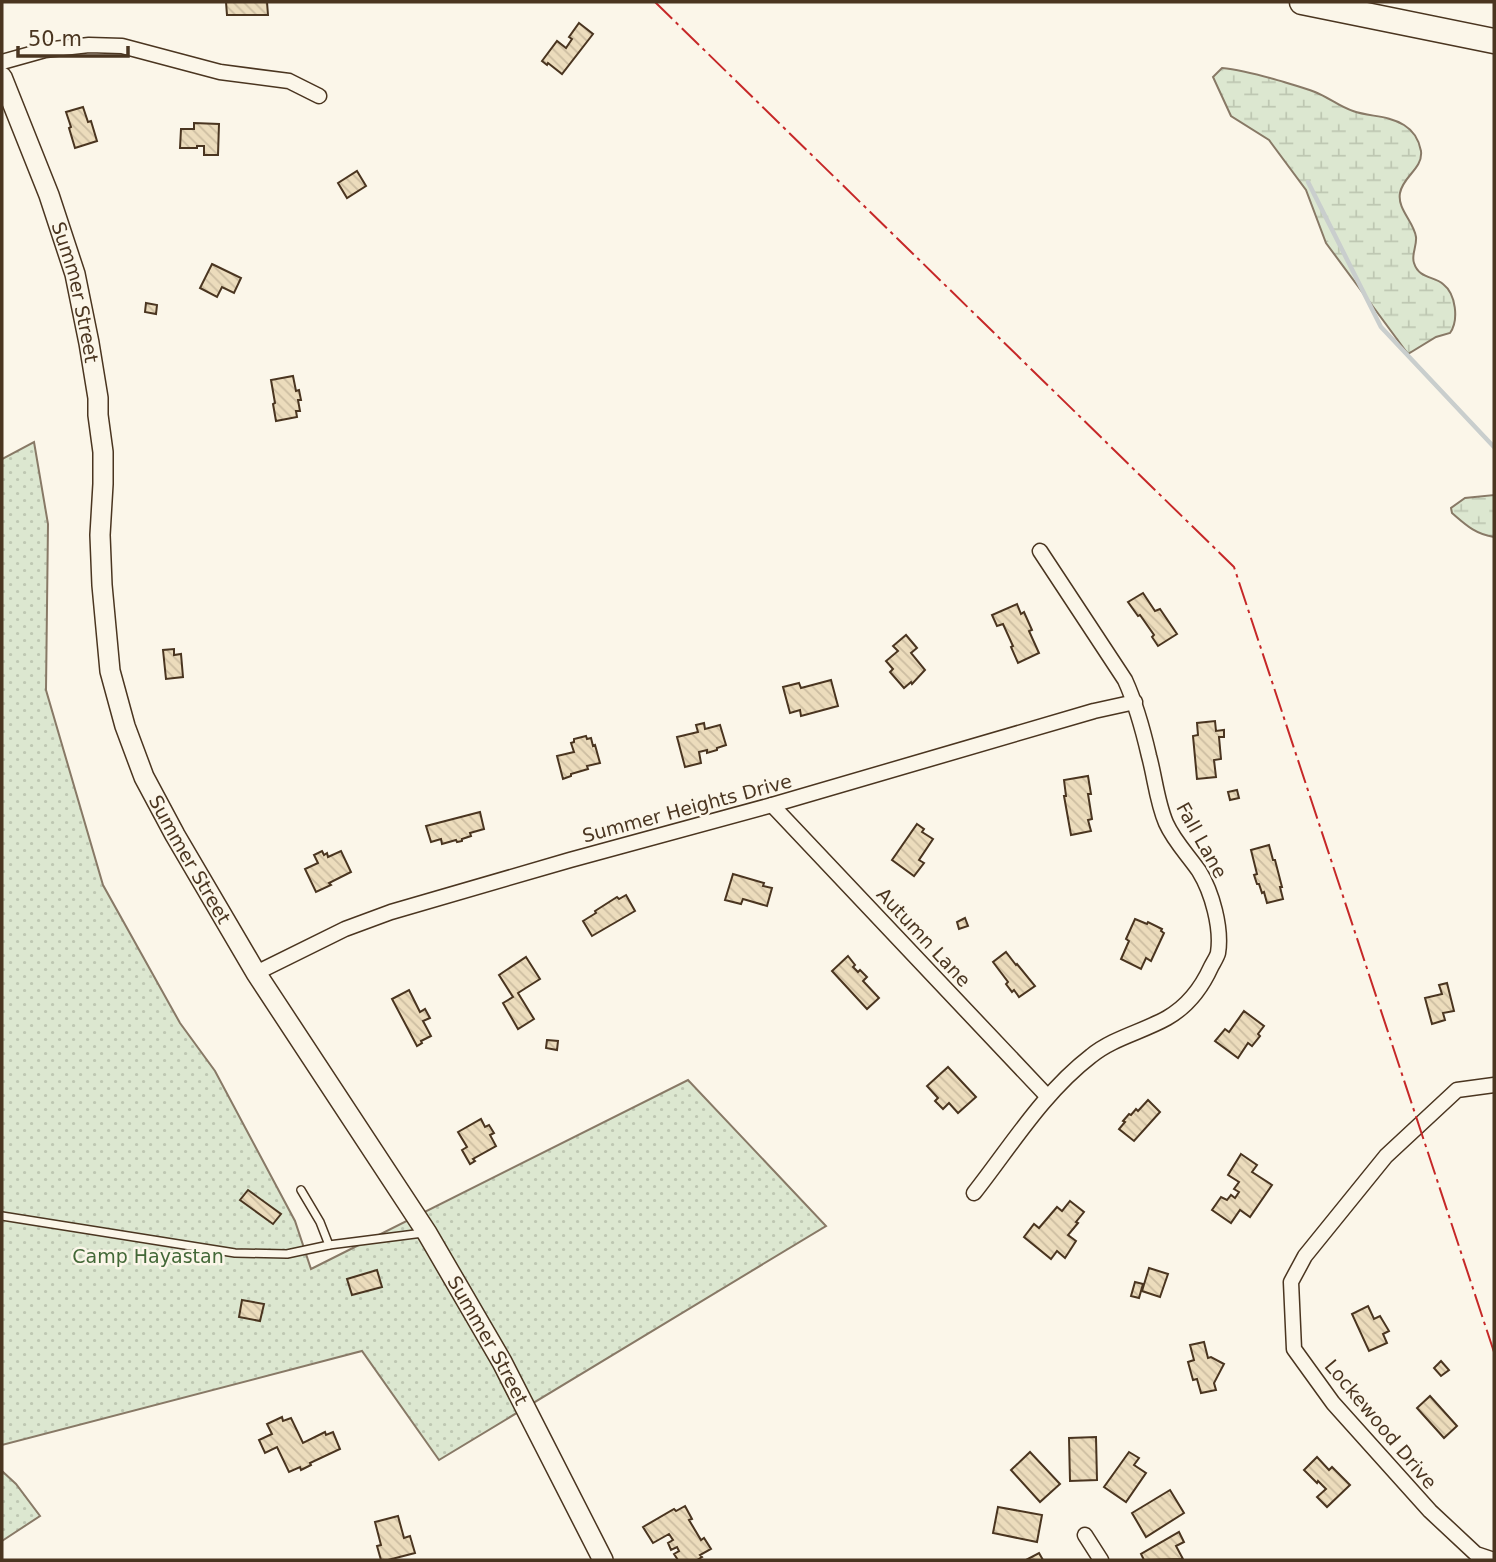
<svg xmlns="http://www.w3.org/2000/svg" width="1496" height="1562" viewBox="0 0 1496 1562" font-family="'DejaVu Sans',sans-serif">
  <defs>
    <pattern id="wetland-marsh" width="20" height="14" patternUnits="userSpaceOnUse" patternTransform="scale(1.75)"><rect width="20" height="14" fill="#dce7d0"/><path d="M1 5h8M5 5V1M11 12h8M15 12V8" fill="none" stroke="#bec7b2"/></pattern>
    <pattern id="park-dots" width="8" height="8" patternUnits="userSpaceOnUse" patternTransform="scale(1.75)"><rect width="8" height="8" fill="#dce7d0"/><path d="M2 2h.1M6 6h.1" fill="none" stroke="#bec7b2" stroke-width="1.8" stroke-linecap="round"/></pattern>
    <pattern id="building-back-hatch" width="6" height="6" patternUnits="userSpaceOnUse" patternTransform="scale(1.75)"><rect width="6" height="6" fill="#ecdcbc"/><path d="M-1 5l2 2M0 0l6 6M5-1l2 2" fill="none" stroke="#ccbda1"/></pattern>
  </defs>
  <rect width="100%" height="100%" fill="#fbf6e9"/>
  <g fill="url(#wetland-marsh)" stroke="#887966" stroke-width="2">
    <path d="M1222,68C1244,70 1263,76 1284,82C1294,85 1305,88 1315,92C1328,97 1340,107 1353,111C1370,117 1388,115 1404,125C1414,131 1419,140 1421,151C1423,169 1403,176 1400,193C1397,209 1414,222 1416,237C1417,246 1411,255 1414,263C1419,279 1434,276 1443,284C1456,294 1459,320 1450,333L1436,337L1408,354L1326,243L1306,190L1269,140L1231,116L1213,77Z"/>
    <path d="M1494,495V537C1475,534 1466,525 1452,513L1451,508L1465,498Z"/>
  </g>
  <g fill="url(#park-dots)" stroke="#887966" stroke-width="2">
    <polygon points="34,442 48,524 46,690 103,885 180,1023 215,1071 295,1221 311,1269 688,1080 826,1226 439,1460 362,1351 2,1445 2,459"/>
    <polygon points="2,1471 16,1484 40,1516 2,1541"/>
  </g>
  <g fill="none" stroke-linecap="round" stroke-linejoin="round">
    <polyline stroke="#c9cecd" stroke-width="4.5" points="1308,182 1381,327 1494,447"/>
  </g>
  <g fill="url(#building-back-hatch)" stroke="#4a3520" stroke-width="2">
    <polygon points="226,2 267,2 268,15 227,15"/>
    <polygon points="579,23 593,34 562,74 548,63 547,65 542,61 557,41 566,48 572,39 569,37"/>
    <polygon points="83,107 88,122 91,121 97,141 75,148 69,128 71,127 66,112"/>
    <polygon points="194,123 219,124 218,155 204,155 204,146 197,146 197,148 180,148 181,129 194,129"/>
    <polygon points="357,171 366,186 347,198 338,183"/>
    <polygon points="212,264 241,278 234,293 222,287 217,297 200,288"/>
    <polygon points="146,303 157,305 156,314 145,312"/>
    <polygon points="293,376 296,391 299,390 301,400 298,400 300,411 296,411 297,417 276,421 273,404 275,403 271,380"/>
    <polygon points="1143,593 1155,611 1160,609 1177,634 1158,646 1152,637 1154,635 1140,615 1138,616 1128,602"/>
    <polygon points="1017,604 1021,614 1024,612 1032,630 1029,631 1039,653 1018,663 1011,647 1013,646 1003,624 997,626 992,615"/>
    <polygon points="906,635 917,648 911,653 925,670 912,684 911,682 904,688 890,672 893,669 886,661 898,651 893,646"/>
    <polygon points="174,649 174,655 181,654 183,677 166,679 163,650"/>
    <polygon points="831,680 838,706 801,716 800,710 790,713 783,687 799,683 801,688"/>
    <polygon points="1215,721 1216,731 1224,730 1224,737 1219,737 1221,759 1214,760 1216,777 1197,779 1193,736 1198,735 1197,723"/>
    <polygon points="704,723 705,729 720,725 726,745 717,748 717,750 707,753 707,750 699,752 701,763 685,767 677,737 698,732 696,725"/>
    <polygon points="586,736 587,739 591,738 593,746 595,745 600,763 587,766 588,769 571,774 571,776 563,779 557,756 574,752 571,743 574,742 574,739"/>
    <polygon points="1088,776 1091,794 1088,794 1092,819 1088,820 1091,831 1071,835 1064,796 1066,796 1064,780"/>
    <polygon points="1237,790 1239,798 1230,800 1228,792"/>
    <polygon points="480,812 484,829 470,833 471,836 462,839 462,841 457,842 456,840 442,844 441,839 431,842 426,826"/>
    <polygon points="917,824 924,829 922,832 933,839 919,860 924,863 914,876 892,860"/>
    <polygon points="1269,845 1273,860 1275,860 1282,887 1280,887 1283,899 1267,903 1264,892 1262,893 1259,884 1257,884 1254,875 1257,874 1251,850"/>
    <polygon points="322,851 324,855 327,853 328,857 341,851 351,872 329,883 331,885 316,892 305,869 318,863 314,855"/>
    <polygon points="733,874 764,883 763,886 772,888 767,906 743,899 741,904 725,900"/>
    <polygon points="626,895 635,911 592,936 583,921 596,913 595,911 617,897 619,899"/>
    <polygon points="965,918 968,926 959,929 957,922"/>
    <polygon points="1135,919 1147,924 1148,922 1162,929 1161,931 1164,933 1151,961 1146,958 1141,969 1121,959 1129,941 1126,939"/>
    <polygon points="1006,952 1016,965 1017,964 1035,986 1019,997 1014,990 1012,992 1006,984 1008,982 993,962"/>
    <polygon points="848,956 855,965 853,967 858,972 860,970 867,977 863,981 879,998 867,1009 832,971"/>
    <polygon points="526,957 540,979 518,993 534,1019 518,1029 503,1003 513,997 499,975"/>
    <polygon points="1447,983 1454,1011 1443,1013 1445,1020 1432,1024 1425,998 1442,994 1439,985"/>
    <polygon points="409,990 420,1012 425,1009 430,1018 423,1021 431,1036 421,1041 422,1043 417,1046 392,999"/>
    <polygon points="1244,1011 1264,1026 1258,1034 1260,1036 1252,1046 1248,1043 1238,1058 1215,1041 1225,1029 1229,1032"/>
    <polygon points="547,1040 558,1041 557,1050 546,1048"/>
    <polygon points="948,1067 976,1097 958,1113 949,1103 943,1109 935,1101 938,1098 927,1086"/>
    <polygon points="1148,1100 1160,1112 1134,1141 1119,1129 1125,1122 1123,1121 1129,1114 1131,1115 1136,1109 1138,1111"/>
    <polygon points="481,1119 485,1127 489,1125 494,1133 490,1135 496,1146 473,1159 475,1161 470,1164 462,1150 467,1147 458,1132"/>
    <polygon points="1241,1154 1257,1165 1252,1172 1272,1185 1250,1217 1240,1210 1231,1223 1212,1210 1221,1197 1227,1200 1231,1195 1235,1198 1239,1192 1234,1189 1239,1182 1228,1175"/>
    <polygon points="248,1190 281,1214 273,1224 240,1200"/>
    <polygon points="1070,1201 1084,1212 1076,1222 1078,1223 1068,1235 1076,1241 1065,1258 1057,1251 1051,1259 1024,1237 1034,1224 1039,1228 1057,1207 1062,1211"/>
    <polygon points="1149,1268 1168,1274 1160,1297 1142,1291"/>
    <polygon points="377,1270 382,1287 352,1295 347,1279"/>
    <polygon points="1135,1282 1143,1284 1139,1298 1131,1296"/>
    <polygon points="242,1300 264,1304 260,1321 239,1317"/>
    <polygon points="1368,1306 1374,1319 1380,1316 1389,1331 1383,1334 1387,1343 1369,1351 1352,1314"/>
    <polygon points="1204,1342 1208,1358 1211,1357 1224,1364 1214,1383 1216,1390 1201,1393 1197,1379 1193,1380 1188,1362 1194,1360 1190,1345"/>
    <polygon points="1441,1361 1449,1370 1441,1376 1434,1368"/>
    <polygon points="1430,1396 1457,1426 1444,1438 1417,1408"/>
    <polygon points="282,1417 283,1421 291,1418 303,1443 325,1432 326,1435 333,1432 340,1449 310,1463 311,1465 301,1470 300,1467 289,1472 277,1447 265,1453 259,1440 272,1434 267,1424"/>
    <polygon points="1096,1437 1097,1480 1070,1481 1069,1438"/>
    <polygon points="1030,1452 1060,1484 1040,1502 1011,1470"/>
    <polygon points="1129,1452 1139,1458 1134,1465 1146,1473 1126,1502 1104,1487"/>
    <polygon points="1317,1457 1329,1470 1332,1467 1350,1485 1327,1507 1317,1497 1326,1489 1318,1481 1317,1483 1304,1470"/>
    <polygon points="1170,1490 1184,1513 1146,1537 1132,1513"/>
    <polygon points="685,1506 692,1519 689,1520 701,1540 704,1538 711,1549 700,1555 702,1557 697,1560 678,1560 674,1554 679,1551 677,1547 671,1550 668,1543 673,1540 669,1534 653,1543 643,1527 674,1509 676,1511"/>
    <polygon points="998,1507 1042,1515 1037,1542 993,1533"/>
    <polygon points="398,1516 404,1538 410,1536 415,1553 388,1560 381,1560 377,1546 381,1545 375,1522"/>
    <polygon points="1179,1532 1184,1542 1176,1546 1183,1559 1144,1560 1141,1554"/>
    <polygon points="1039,1553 1043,1560 1026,1560"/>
  </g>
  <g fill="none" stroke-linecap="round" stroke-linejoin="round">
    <g stroke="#4a3520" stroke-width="10">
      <g id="service">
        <polyline points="301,1190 320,1222 329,1245"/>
        <polyline points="2,1216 235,1253 287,1254 329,1245 423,1233"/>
      </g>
    </g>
    <g stroke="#4a3520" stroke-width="17">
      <g id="minor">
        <polyline points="2,62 45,50 89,45 122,46 220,72 289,81 319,96"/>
        <polyline points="772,805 1047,1096"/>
        <polyline points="256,973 345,929 391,912 570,860 772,805 1094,711 1135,702"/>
        <polyline points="1494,1085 1457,1090 1386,1156 1305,1256 1291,1282 1294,1349 1333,1403 1430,1511 1476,1554 1494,1560"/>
        <path d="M974,1193C1011,1146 1043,1093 1091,1056C1113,1038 1142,1032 1167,1018C1188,1006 1201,989 1211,967C1213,963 1217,957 1218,953C1222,928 1212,892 1199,871C1188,855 1174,841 1166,823C1157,802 1155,778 1149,756C1143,730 1136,704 1125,680L1040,551"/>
        <polyline points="1085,1535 1101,1560"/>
      </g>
    </g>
    <g stroke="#4a3520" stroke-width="22">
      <g id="secondary">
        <path id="s1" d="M2,77L49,195L75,274L89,343L98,398V415L103,452V484L100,535L102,585L110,671L125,726L144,777L175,835L256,973L427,1233L502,1362L603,1560"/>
      </g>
    </g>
    <g stroke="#4a3520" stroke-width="27">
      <polyline id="motorway" points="1302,2 1494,41"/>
    </g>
    <use href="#service" stroke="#fbf6e9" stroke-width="7"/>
    <use href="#minor" stroke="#fbf6e9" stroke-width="14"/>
    <use href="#secondary" stroke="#fbf6e9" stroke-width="19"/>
    <use href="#motorway" stroke="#fbf6e9" stroke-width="24"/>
    <polyline stroke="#c62828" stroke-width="2" stroke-dasharray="24 5 3.5 5" stroke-linecap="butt" points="655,2 1234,567 1494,1352"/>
  </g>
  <g text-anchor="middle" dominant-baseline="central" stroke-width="5" stroke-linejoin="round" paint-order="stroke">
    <g font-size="19" fill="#4a3520" stroke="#fbf6e9">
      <text stroke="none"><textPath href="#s1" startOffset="228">Summer Street</textPath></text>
      <text transform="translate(687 808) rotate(-15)">Summer Heights Drive</text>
      <text transform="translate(1202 840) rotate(61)">Fall Lane</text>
      <text stroke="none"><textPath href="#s1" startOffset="816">Summer Street</textPath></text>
      <text transform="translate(924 937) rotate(47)">Autumn Lane</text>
      <text stroke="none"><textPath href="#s1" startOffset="1382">Summer Street</textPath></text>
      <text transform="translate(1381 1424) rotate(50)">Lockewood Drive</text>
    </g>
    <g font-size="19" fill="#436837" stroke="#fbf6e9">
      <text x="148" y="1256">Camp Hayastan</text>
    </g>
  </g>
  <rect width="1496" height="1562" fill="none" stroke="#4a3520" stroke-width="7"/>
  <path d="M18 46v10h110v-10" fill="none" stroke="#4a3520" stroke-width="3.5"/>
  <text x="28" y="46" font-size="21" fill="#4a3520" stroke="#fbf6e9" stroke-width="5" paint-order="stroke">50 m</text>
</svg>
